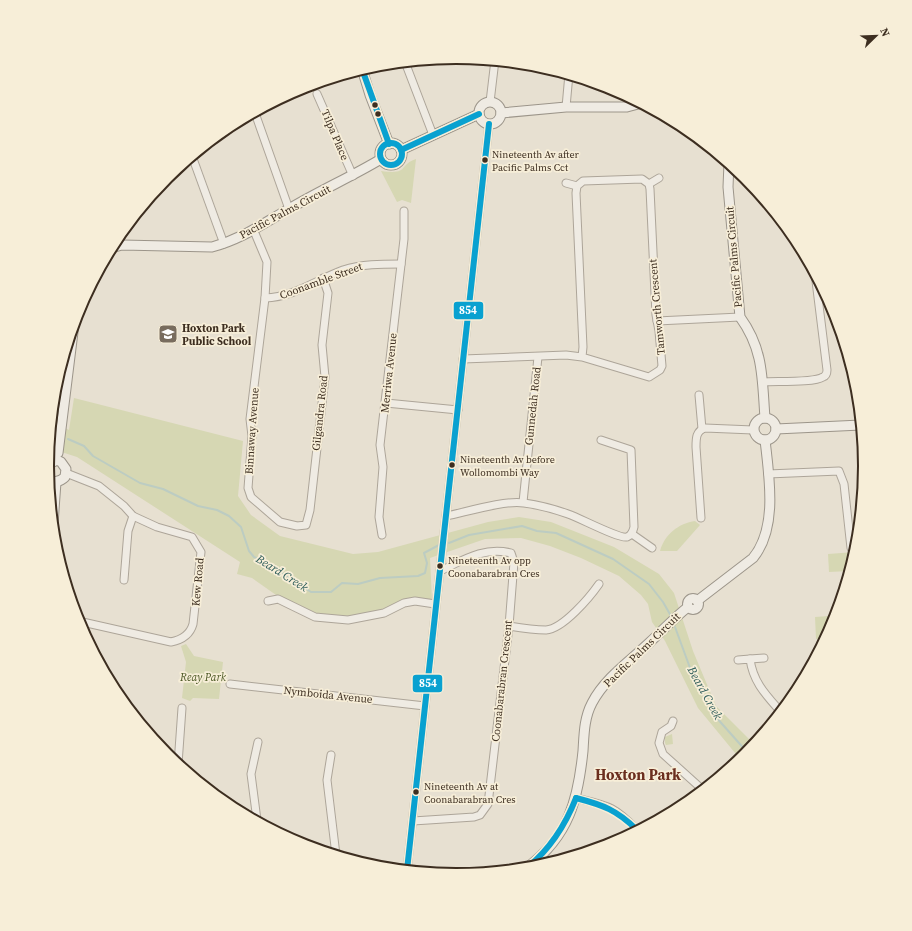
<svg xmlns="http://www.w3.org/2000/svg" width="912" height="931" viewBox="0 0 912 931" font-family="'Source Serif 4',serif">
  <rect width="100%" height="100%" fill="#e7e0d1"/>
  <g fill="#d6d7b3">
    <path d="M416,159L411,203L402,200L397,202L381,171C410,175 398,165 416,159Z"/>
    <polygon points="60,368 59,391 53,422 69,430 74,398 243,441 238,496 251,515 280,536 353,554 378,552 488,522 519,517 551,522 614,547 659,574 674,593 693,651 716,706 754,744 740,759 698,708 665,641 652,622 648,604 641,595 619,576 581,558 550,546 521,538 485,539 430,558 432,600 419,605 409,605 374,618 321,618 286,602 252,578 237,574 240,562 77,457 49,448 55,385"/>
    <path d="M695,521L700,525L677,551H660C664,535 679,523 695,521Z"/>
    <polygon points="855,552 849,571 829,572 828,554"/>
    <polygon points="829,616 830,630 825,638 816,639 815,617"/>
    <polygon points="186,644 194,656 223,662 219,699 193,698 190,701 182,698 186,662 181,646"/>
    <polygon points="672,734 673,744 666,745 665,743 665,737"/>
  </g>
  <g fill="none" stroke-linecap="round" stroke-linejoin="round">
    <g stroke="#bcccc2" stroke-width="2">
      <polyline points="52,419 55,420"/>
      <polyline points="68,439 84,446 93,456 140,483 163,489 198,506 217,510 229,516 241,527 249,551 254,557 267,563 311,592 331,592 342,583 358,584 380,578 418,576 425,573 427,563 424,553 439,545"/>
      <polyline points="449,543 469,535 522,526 537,531 556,533 613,559 649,584 663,602 671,616"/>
      <polyline points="675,627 693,676 715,716 747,752"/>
    </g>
    <g stroke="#ada599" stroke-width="9">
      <g id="street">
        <polyline points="405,62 433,135"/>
        <polyline points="317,94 353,176"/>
        <polyline points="490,102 495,60"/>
        <polyline points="566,107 569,74"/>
        <polyline points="255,113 289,209"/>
        <polyline points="192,156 224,244"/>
        <polyline points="566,183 577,186"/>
        <polyline points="649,184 659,178"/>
        <polyline points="254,231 267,262 265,298 250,419 252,436 248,488 251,497 280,522 297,526 306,525 310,510 325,377 322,345 328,293 323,278"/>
        <path d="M265,298C294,297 316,280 343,270C362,264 381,264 401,264"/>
        <polyline points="657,321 740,317"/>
        <polyline points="463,359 566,355 582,357 649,377 660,370 662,366 659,331 656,315 650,189 649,184 642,179 583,181 577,186 576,193 583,347 582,357"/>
        <path d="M763,382C776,381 814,383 823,377C826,376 827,373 827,370L815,273"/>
        <polyline points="699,395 702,429"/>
        <polyline points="386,403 458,410"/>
        <path d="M66,473L99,486L124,506L133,516L157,527L192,537L201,552L193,624C190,635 181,640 171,642L78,621"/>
        <polyline points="768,474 839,471 844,484 851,548"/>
        <polyline points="523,502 538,357"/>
        <path d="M446,516C466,512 504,500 524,503C539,505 554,509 568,514C580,518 619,539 627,537C632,535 633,531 634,527L631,450L601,440"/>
        <path d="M701,518L696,447C696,438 696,431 705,428L753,430"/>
        <polyline points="632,534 652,548"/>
        <polyline points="382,535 379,517 383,467 380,445 404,239 404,211"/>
        <polyline points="124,580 128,531 133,516"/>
        <polyline points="268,601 278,599 315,617 348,620 384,613 404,603 415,601 435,604"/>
        <path d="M509,626C521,628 534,630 546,630C563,629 590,597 599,584"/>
        <polyline points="750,659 764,658"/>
        <path d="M738,660L750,659C753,682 766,695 781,712"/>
        <polyline points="230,684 425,706"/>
        <polyline points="673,721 671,726 662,732 659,743 663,754 703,790"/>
        <polyline points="331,755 327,780 336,855"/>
        <polyline points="178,764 182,708"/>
        <path d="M576,798C609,806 614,806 637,830"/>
        <polyline points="257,820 251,774 258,742"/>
        <path d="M413,821L474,817L480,815L488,804L509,626L514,562L511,553C485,546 463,560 440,571"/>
        <polyline points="407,870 489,124"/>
      </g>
    </g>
    <g stroke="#9c958a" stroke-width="11">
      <g id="secondary">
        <polyline points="362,69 370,95 389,144"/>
        <circle cx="490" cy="113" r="11"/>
        <polyline points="501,113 566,107 627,107 642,103"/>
        <circle cx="391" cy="154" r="11"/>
        <polyline points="401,150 479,114"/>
        <path d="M729,163L728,187L740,317C764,350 762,379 765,418"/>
        <path d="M111,248L122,245L212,247C242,239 262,224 289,209C319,191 351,177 381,159"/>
        <circle cx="765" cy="429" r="11"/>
        <polyline points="776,429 861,425"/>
        <polyline points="58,453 74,324"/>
        <path d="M47,465L57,460L61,462L66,469L65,477C60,482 54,483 48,479"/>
        <polyline points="53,524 56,482"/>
        <circle cx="693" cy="604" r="5.5"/>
        <path d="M697,601L753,558C778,528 769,476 765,440"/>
        <path d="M528,867C569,835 578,800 583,751C584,735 584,718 592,703C605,678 630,661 650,642C663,630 674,618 688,607"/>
      </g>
    </g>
    <use href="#street" stroke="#efebe3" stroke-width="7"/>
    <use href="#secondary" stroke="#efebe3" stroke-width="9"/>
    <g stroke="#f7eed8" stroke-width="9">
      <g id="bus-1">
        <polyline points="362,69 389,144"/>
        <circle cx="391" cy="154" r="11"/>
        <polyline points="401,150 479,114"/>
        <path d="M576,798C603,805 617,810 637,830"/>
        <path d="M528,867C551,848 565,826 576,798"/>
        <polyline points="407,870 489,124"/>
      </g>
    </g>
    <use href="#bus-1" stroke="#09a1d0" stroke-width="6"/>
  </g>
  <defs>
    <g id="school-square" transform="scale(1)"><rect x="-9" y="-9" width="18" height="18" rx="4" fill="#786c5e" stroke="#f7eed8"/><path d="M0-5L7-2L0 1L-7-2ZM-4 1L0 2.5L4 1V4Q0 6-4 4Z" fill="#fff"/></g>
  </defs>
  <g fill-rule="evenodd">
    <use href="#school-square" x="168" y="334"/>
  </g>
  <g fill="#3d2e20" stroke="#f7eed8" stroke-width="1.5">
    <circle cx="375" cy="105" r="3.5"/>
    <circle cx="378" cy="114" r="3.5"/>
    <circle cx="485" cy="160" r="3.5"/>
    <circle cx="452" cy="465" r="3.5"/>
    <circle cx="440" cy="566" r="3.5"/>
    <circle cx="416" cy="792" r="3.5"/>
  </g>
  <g text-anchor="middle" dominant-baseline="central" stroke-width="3.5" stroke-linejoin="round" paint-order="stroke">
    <g font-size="10" fill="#3d2e20" stroke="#f7eed8" text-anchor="start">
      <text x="492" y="154">Nineteenth Av after<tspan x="492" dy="13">Pacific Palms Cct</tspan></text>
      <text x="460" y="459">Nineteenth Av before<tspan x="460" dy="13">Wollomombi Way</tspan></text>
      <text x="448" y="560">Nineteenth Av opp<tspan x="448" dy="13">Coonabarabran Cres</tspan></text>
      <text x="424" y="786">Nineteenth Av at<tspan x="424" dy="13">Coonabarabran Cres</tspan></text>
    </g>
    <g font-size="11" fill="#3d2e20" stroke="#f7eed8">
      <text transform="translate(335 135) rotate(67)">Tilpa Place</text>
      <text transform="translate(285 212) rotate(-28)">Pacific Palms Circuit</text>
      <text transform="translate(734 257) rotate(-95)">Pacific Palms Circuit</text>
      <text transform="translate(321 281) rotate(-20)">Coonamble Street</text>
      <text transform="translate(657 307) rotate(-95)">Tamworth Crescent</text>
      <text transform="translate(389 373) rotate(-84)">Merriwa Avenue</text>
      <text transform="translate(533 406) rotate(-84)">Gunnedah Road</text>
      <text transform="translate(320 413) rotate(-84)">Gilgandra Road</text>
      <text transform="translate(252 431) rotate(-86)">Binnaway Avenue</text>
      <text transform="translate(198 582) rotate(-85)">Kew Road</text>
      <text transform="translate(642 650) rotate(-44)">Pacific Palms Circuit</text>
      <text transform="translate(502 681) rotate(-84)">Coonabarabran Crescent</text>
      <text transform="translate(328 695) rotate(6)">Nymboida Avenue</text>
    </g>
    <g font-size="11" font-weight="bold" fill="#3d2e20" stroke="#f7eed8" text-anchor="start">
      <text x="182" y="328">Hoxton Park<tspan x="182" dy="13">Public School</tspan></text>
    </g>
    <g font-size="11" font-style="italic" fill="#4d5a26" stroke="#f7eed8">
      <text x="203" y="677">Reay Park</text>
    </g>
    <g font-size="12" font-style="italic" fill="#2f5d5a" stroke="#f7eed8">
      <text transform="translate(282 573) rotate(32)">Beard Creek</text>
      <text transform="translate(705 693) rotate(61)">Beard Creek</text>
    </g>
    <g font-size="15" font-weight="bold" fill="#6b2e1e" stroke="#f7eed8">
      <text x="638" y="774">Hoxton Park</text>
    </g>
  </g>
  <path d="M0 0H912V931H0ZM54 466a402 402 0 1 1 804 0a402 402 0 1 1-804 0Z" fill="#f7eed8" fill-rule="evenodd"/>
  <path fill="none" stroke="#3d2e20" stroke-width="2" d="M54 466a402 402 0 1 1 804 0a402 402 0 1 1-804 0Z"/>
  <g stroke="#f7eed8" stroke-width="1.5">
    <rect x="453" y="301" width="31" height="19" rx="4" fill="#09a1d0"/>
    <rect x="412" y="674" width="31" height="19" rx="4" fill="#09a1d0"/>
  </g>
  <g font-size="11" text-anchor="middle" font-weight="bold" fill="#fff">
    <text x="468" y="314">854</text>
    <text x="428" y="687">854</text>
  </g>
  <g transform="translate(876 36) rotate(67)" stroke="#f7eed8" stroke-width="3" paint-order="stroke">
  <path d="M0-3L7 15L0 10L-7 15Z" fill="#3d2e20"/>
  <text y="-6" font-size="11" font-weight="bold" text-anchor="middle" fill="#3d2e20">N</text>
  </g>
</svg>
